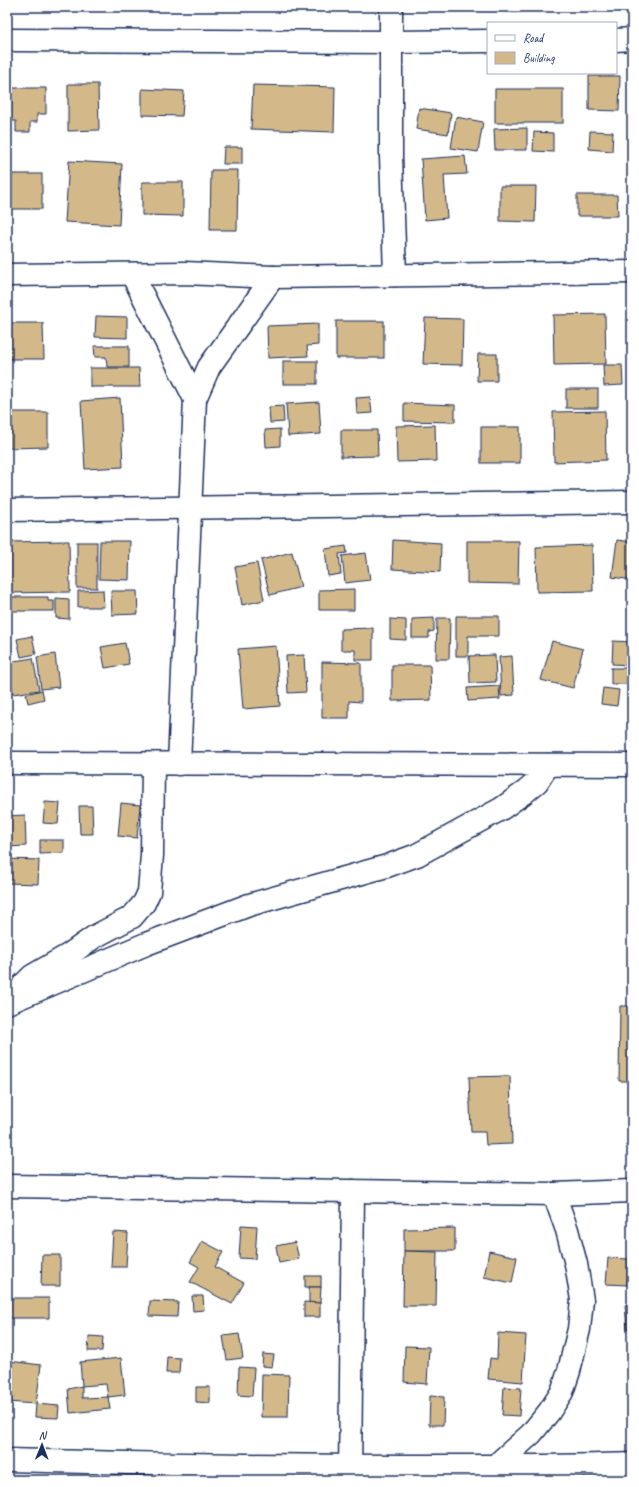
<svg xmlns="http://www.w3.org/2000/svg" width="639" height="1487" viewBox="0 0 639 1487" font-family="Caveat,sans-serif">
  <rect width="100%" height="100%" fill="#fff"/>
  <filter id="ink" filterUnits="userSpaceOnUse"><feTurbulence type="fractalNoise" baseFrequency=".025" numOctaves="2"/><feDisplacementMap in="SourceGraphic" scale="8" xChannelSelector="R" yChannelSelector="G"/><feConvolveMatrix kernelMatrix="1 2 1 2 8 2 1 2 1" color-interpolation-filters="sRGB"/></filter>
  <g filter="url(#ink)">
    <g fill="#d3b989" stroke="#1b2f5e">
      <polygon points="144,7 170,7 170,9 143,8"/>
      <polygon points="466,7 521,7 521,12 466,10"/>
      <polygon points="589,76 620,76 619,111 589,110"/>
      <polygon points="68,84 98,84 99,130 68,131"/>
      <polygon points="253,85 335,87 334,132 251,129"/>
      <polygon points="7,88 46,88 46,114 37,114 37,122 30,122 30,132 16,132 16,121 7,121"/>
      <polygon points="142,89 184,91 182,116 142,115"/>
      <rect x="495" y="89" width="68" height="34"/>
      <polygon points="419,108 451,113 448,134 416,129"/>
      <polygon points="456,117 483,122 478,152 451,148"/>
      <polygon points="527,128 527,150 495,150 494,129"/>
      <polygon points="590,131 613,132 612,151 589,149"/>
      <polygon points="534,132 553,133 553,152 533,151"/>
      <polygon points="224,147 242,147 242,164 223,164"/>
      <polygon points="465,156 467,174 444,175 447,218 425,220 421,159"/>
      <polygon points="69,161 122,164 119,225 65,222"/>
      <polygon points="211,170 238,170 237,230 210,230"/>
      <rect x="7" y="174" width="35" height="35"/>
      <polygon points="142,182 183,182 183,216 142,215"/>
      <polygon points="500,186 536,186 535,222 500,221"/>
      <polygon points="577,195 617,195 618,216 577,216"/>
      <polygon points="605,314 606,364 554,365 553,315"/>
      <polygon points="96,316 127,317 127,338 95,337"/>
      <polygon points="425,318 463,319 462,365 423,364"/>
      <rect x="336" y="321" width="48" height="37"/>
      <polygon points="7,323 43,323 44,359 7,359"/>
      <polygon points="318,324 318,345 307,346 308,356 268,358 267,326"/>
      <polygon points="94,346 129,346 129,367 107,367 106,357 95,357"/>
      <polygon points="478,354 497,354 497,381 477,381"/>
      <rect x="283" y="361" width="34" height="23"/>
      <polygon points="603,365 622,365 623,385 604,386"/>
      <polygon points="90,368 139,368 140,387 90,387"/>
      <rect x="566" y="389" width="32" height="19"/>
      <polygon points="370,397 372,413 357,414 356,398"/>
      <polygon points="120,398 123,467 85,469 81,401"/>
      <polygon points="319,402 321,434 288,436 286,404"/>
      <polygon points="404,403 455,405 455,422 404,421"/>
      <polygon points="283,406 284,422 270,423 269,407"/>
      <polygon points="605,411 606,460 554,462 553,412"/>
      <polygon points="9,412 48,412 48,447 9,448"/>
      <polygon points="435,425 436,461 397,462 396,426"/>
      <rect x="481" y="427" width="39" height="36"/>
      <polygon points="280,429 280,446 266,447 265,430"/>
      <polygon points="341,430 377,430 378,456 341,457"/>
      <polygon points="393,540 441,543 440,572 392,569"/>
      <polygon points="617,540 632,542 632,580 612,577"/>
      <polygon points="69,541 70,592 7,593 7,542"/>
      <polygon points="100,541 130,541 129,580 99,579"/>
      <polygon points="467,541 519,541 518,584 467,583"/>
      <rect x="77" y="542" width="20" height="46"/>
      <polygon points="592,545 593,591 537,592 536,547"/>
      <polygon points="346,546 347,553 339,554 341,574 328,576 325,549"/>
      <polygon points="292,552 301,587 270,595 261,560"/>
      <polygon points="366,553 370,580 345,583 342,556"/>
      <polygon points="257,563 264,600 242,605 235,567"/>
      <polygon points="354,589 354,610 319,610 319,590"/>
      <polygon points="103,590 104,607 78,607 78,591"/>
      <polygon points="111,591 137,591 138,614 112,615"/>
      <polygon points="7,597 48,597 48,601 54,601 54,611 7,611"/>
      <polygon points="56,598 69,599 69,619 56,618"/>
      <polygon points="456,616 499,616 499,636 468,636 468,656 456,656"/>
      <polygon points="434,618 434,631 429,632 429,638 412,638 412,619"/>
      <polygon points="437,618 450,618 449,659 436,659"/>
      <polygon points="390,619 406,620 406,640 390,639"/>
      <polygon points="373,628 373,660 355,660 355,650 341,650 341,629"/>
      <polygon points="32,636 36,654 21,657 17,639"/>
      <polygon points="552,641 583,649 573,688 541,680"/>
      <polygon points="613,641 632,642 632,665 612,664"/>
      <polygon points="125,643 129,664 105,668 101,647"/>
      <polygon points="276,646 280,706 243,709 238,649"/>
      <polygon points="55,654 59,687 41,689 37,657"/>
      <polygon points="304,655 306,692 288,693 286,656"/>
      <polygon points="495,655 496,682 470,683 469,656"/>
      <polygon points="512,656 514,695 501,696 499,657"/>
      <polygon points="33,658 39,690 13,694 8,662"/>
      <polygon points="322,662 361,663 361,702 349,701 349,718 322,718"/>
      <polygon points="392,665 430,665 431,700 392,701"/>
      <rect x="611" y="668" width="21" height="16"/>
      <polygon points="499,686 500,699 468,701 467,688"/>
      <polygon points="603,688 619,690 617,706 601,704"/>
      <polygon points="42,690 44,699 28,703 26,694"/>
      <polygon points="45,802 60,803 58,824 43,823"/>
      <polygon points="121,803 140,805 137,838 118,836"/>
      <polygon points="79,806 92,806 93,834 80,834"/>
      <polygon points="25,815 26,846 7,847 7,816"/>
      <polygon points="40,840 64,840 64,853 40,854"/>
      <polygon points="7,859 39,860 38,884 7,883"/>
      <polygon points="620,1006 632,1006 632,1081 619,1081"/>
      <polygon points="510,1076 512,1144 486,1145 485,1132 471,1132 469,1077"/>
      <polygon points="241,1225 257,1226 255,1259 239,1258"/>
      <polygon points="455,1228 455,1251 404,1251 404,1229"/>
      <polygon points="113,1232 128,1233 126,1267 111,1267"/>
      <polygon points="202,1241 223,1252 215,1267 244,1283 232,1304 190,1282 199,1267 190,1262"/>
      <polygon points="295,1242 299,1259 279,1263 276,1246"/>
      <polygon points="404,1251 437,1252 436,1306 403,1306"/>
      <polygon points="489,1251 517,1257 512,1283 484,1277"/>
      <polygon points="42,1255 60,1255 60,1286 41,1286"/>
      <polygon points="608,1258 629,1259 627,1285 606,1284"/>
      <rect x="305" y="1276" width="16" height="11"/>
      <polygon points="309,1287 321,1287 320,1303 309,1303"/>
      <polygon points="192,1296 203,1296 204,1310 193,1311"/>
      <polygon points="8,1298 49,1298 49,1318 9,1318"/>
      <polygon points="150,1301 178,1302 177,1317 149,1316"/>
      <polygon points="304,1302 320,1303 320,1317 304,1317"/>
      <polygon points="632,1304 632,1328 627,1329 625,1305"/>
      <polygon points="498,1333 526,1335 523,1382 488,1379 490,1358 497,1359"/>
      <polygon points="239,1334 243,1358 227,1360 223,1336"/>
      <polygon points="89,1336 103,1337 102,1351 88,1351"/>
      <polygon points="405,1346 429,1347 427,1384 404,1382"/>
      <polygon points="263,1354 274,1355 272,1367 262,1366"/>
      <polygon points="167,1357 180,1358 179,1373 166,1373"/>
      <polygon points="121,1358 125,1395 108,1397 106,1384 82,1386 80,1362"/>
      <polygon points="9,1361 41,1365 36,1404 7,1402 7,1376"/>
      <polygon points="239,1367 254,1368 252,1396 238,1395"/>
      <polygon points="262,1374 289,1375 288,1417 261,1417"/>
      <polygon points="82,1386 82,1398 108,1397 110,1409 70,1413 68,1389"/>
      <polygon points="196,1387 210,1387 210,1403 196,1402"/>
      <polygon points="504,1387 521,1388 519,1416 502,1415"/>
      <polygon points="430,1396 444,1397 443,1425 429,1425"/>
      <polygon points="36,1404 59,1406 58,1418 35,1417"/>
    </g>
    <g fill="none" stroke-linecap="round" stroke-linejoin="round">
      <g stroke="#1b2f5e" stroke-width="25">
        <g id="minor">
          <polyline points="391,7 391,156 395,275"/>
          <polyline points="7,40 391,42 488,41"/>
          <polyline points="616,40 632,39"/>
          <polyline points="132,274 195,399"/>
          <polyline points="7,275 185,273 273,277 632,272"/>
          <polyline points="7,510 632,502"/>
          <polyline points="7,763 632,765"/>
          <polyline points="179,764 195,399 209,367 273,277"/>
          <polyline points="16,998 24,984 32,976 70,954 94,937 132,917 144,903 149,892 152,855 153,764"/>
          <polyline points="7,1003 146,944 249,905 387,866 417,855 501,809 525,792 537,782 548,765"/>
          <polyline points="7,1186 554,1194 632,1191"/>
          <path d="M7,1460C143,1464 279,1466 415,1466C488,1466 560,1467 632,1464"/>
          <polyline points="495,1466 531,1434 549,1412 562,1392 569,1371 579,1329 582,1300 576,1264 567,1230 554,1194"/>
          <polyline points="350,1479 353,1191"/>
        </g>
      </g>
      <use href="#minor" stroke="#fff" stroke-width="22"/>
    </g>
  </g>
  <rect width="639" height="1487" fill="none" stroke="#fff" stroke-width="24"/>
  <rect x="12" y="12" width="615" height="1463" fill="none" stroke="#1b2f5e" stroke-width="1.5" filter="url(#ink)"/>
  <rect x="487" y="22" width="130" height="52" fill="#ffffff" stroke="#a4acbf"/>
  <rect x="495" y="35" width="20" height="6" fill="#ffffff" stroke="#a4acbf"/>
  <text x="523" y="42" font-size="12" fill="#1b2f5e">Road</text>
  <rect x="495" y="52" width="20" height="12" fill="#d3b989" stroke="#a4acbf"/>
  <text x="523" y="62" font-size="12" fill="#1b2f5e">Building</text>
  <g transform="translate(42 1445) rotate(1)" stroke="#ffffff" stroke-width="3" paint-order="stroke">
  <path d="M0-3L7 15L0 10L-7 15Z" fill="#1b2f5e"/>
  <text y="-6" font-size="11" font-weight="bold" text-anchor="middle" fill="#1b2f5e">N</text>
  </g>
</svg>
